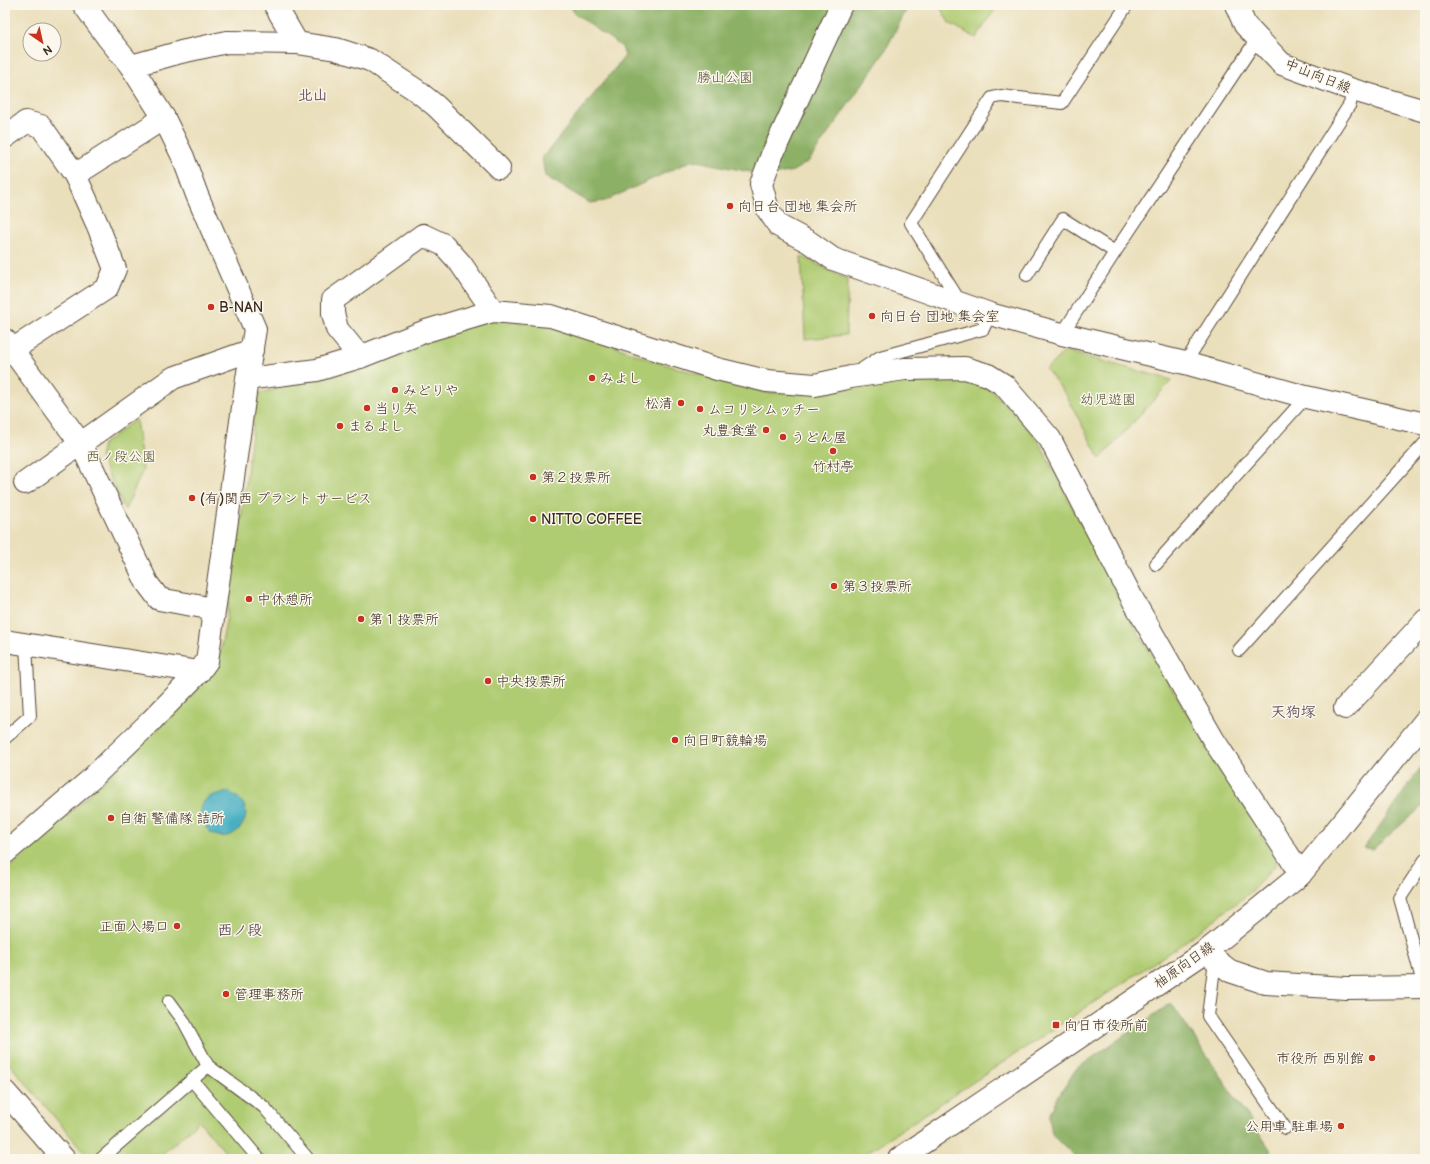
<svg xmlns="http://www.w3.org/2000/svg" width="1430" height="1164" viewBox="0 0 1430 1164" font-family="'Balsamiq Sans','Klee One',sans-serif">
  <rect width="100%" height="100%" fill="#fbf7ec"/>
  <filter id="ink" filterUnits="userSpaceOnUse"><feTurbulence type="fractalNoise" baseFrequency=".025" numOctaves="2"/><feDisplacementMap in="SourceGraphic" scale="8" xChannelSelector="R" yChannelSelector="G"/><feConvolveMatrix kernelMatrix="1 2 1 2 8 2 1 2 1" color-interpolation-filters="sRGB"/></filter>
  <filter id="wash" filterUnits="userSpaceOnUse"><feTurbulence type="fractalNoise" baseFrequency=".012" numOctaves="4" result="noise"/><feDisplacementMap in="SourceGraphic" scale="16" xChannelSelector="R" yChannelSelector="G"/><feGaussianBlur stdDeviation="0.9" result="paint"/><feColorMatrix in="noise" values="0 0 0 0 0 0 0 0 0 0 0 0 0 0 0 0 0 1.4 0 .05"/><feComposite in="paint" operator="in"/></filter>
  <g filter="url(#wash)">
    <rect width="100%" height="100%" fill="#eadfbb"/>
    <g fill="#b0cc73" stroke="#767b48">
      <polygon points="939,5 998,5 976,38 949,23"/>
      <polygon points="801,256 848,280 846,335 805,339"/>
      <polygon points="486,320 535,323 588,336 656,362 768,393 803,392 883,381 963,378 991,389 1033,434 1041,446 1132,623 1278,862 1251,892 1182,944 857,1159 231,1159 199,1121 157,1159 90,1159 5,1059 5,872 53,829 187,701 214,672 218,663 226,622 232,573 243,506 256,401 260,393 328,376"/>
      <polygon points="1065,351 1172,380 1100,459 1066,395 1046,369"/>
      <polygon points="136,419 143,470 125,510 100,457 103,444"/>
    </g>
    <g fill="#8cb065" stroke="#646d42">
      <polygon points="570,5 909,5 884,53 809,161 793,171 769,176 693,160 605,201 590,203 545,176 542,158 625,56 622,47 575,14"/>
      <polygon points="1425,763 1425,804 1373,849 1364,848 1419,770"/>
      <polygon points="1171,1003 1272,1152 1261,1159 1078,1159 1052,1134 1049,1116 1056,1100 1076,1069"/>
    </g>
    <path fill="#42adc1" stroke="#3e6c70" d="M228,792C269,809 230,853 208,830C206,828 204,825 203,823C201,820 201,818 201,814C200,797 214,794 228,792Z"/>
  </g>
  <g filter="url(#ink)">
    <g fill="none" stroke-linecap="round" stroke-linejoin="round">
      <g stroke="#554536" stroke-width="14">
        <g id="service">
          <polyline points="1027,275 1063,219 1115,252"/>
          <polyline points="960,302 911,223 992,98 1001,96 1062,103 1127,5"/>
          <polyline points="1062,334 1115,252 1257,39"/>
          <polyline points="1185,363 1350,104 1353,90"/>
          <polyline points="859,371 880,357 983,329 990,314"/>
          <polyline points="1156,564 1306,397"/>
          <polyline points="1239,650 1425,443"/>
          <polyline points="5,738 30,716 26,645"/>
          <polyline points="1215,960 1208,1016 1285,1128"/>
          <polyline points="1424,987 1400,898 1425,860"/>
          <polyline points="169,1001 183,1020 208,1066"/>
          <polyline points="192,1080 259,1159"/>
          <polyline points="101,1159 208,1066 264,1107 308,1159"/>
        </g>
      </g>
      <g stroke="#554536" stroke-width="24">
        <g id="minor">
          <polyline points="275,5 297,43"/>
          <polyline points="841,5 772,155 761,184 768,210 779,226 809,242 833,259 990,314 1062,334 1185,363 1306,397 1425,424"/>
          <polyline points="131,66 181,52 227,42 297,43 336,49 370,60 416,90 436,106 499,168"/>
          <polyline points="5,137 26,122 41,126 75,175 98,226 115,269 107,288 12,350"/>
          <polyline points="75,175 164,118"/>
          <polyline points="5,340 81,444 147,583 159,599 214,609"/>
          <polyline points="360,357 337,329 333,313 333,300 423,235 444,245 461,264 493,311"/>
          <polyline points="247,379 317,370 360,357 426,331 493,311 551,316 717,369 767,381 815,385 851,377 905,369 965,368 988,375 1004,385 1050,439 1133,600 1213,739 1291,859 1300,875"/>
          <polyline points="25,483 173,378 252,350"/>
          <polyline points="5,641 199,672"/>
          <polyline points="1345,708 1425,621"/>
          <polyline points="5,853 89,781 151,721 199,672 207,661 247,379 255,329 197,195 183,157 164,118 131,66 108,38 84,5"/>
          <polyline points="1205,952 1230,971 1266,983 1346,988 1425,987"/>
        </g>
      </g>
      <g stroke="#554536" stroke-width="24">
        <g id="secondary">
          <polyline points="1236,5 1245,25 1282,64 1353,90 1425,111"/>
          <polyline points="899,1159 1205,952 1261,907 1300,875 1425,721"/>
        </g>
      </g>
      <g stroke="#554536" stroke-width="24">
        <polyline id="primary" points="5,1092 64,1159"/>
      </g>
      <use href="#service" stroke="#fff" stroke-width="12"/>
      <use href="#minor" stroke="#fff" stroke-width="22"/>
      <use href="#secondary" stroke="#fff" stroke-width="22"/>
      <use href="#primary" stroke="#fff" stroke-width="22"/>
    </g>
  </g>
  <g fill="#c8321e" stroke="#fbf7ec" stroke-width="1.5">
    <circle cx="730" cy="206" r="4"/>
    <circle cx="211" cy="307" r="4"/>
    <circle cx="872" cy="316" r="4"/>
    <circle cx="592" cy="378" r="4"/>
    <circle cx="395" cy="390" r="4"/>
    <circle cx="681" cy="403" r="4"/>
    <circle cx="367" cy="408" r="4"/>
    <circle cx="700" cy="409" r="4"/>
    <circle cx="340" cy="426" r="4"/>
    <circle cx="766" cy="430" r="4"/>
    <circle cx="783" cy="437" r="4"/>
    <circle cx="833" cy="451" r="4"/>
    <circle cx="533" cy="477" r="4"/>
    <circle cx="192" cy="498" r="4"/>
    <circle cx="533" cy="519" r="4"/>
    <circle cx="834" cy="586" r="4"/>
    <circle cx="249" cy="599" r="4"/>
    <circle cx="361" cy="619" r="4"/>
    <circle cx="488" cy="681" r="4"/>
    <circle cx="675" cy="740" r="4"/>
    <circle cx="111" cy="818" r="4"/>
    <circle cx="177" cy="926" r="4"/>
    <circle cx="226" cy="994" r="4"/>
    <rect x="1052" y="1021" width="8" height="8" rx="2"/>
    <circle cx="1372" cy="1058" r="4"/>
    <circle cx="1341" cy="1126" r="4"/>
  </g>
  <g text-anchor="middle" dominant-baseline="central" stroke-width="3" stroke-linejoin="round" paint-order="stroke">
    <g font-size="14" fill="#3b2a1e" stroke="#fbf7ec">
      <text transform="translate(1318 76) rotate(22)">中山向日線</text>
      <text transform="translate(1184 965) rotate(-35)">柚原向日線</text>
    </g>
    <g font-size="14" fill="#585233" stroke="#fbf7ec">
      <text x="725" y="77">勝山公園</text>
      <text x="1108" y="399">幼児遊園</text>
      <text x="121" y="456">西ノ段公園</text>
    </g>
    <g font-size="14" fill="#3b2a1e" stroke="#fbf7ec" text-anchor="start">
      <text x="738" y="206">向日台 団地 集会所</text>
      <text x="219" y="307">B-NAN</text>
      <text x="880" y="316">向日台 団地 集会室</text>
      <text x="600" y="378">みよし</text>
      <text x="403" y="390">みどりや</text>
      <text x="673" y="403" text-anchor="end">松清</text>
      <text x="375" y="408">当り矢</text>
      <text x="708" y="409">ムコリンムッチー</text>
      <text x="348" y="426">まるよし</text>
      <text x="758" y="430" text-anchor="end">丸豊食堂</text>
      <text x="791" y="437">うどん屋</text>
      <text x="833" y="466" text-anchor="middle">竹村亭</text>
      <text x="541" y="477">第２投票所</text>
      <text x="200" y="498">(有)関西 プラント サービス</text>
      <text x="541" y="519">NITTO COFFEE</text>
      <text x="842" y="586">第３投票所</text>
      <text x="257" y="599">中休憩所</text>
      <text x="369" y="619">第１投票所</text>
      <text x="496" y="681">中央投票所</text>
      <text x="683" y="740">向日町競輪場</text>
      <text x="119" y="818">自衛 警備隊 詰所</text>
      <text x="169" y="926" text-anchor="end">正面入場口</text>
      <text x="234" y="994">管理事務所</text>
      <text x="1064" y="1025">向日市役所前</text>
      <text x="1364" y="1058" text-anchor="end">市役所 西別館</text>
      <text x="1333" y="1126" text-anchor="end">公用車 駐車場</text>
    </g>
    <g font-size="15" font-weight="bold" fill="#66525e" stroke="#fbf7ec">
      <text x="313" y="95">北山</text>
      <text x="1293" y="712">天狗塚</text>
      <text x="240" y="930">西ノ段</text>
    </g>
  </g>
  <rect width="1430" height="1164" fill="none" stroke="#fbf7ec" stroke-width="20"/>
  <g transform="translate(42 42) rotate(146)"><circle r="19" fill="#fbf7ec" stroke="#aea59a"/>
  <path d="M0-3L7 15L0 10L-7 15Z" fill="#c8321e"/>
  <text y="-6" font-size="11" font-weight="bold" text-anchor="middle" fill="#3b2a1e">N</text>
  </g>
</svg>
